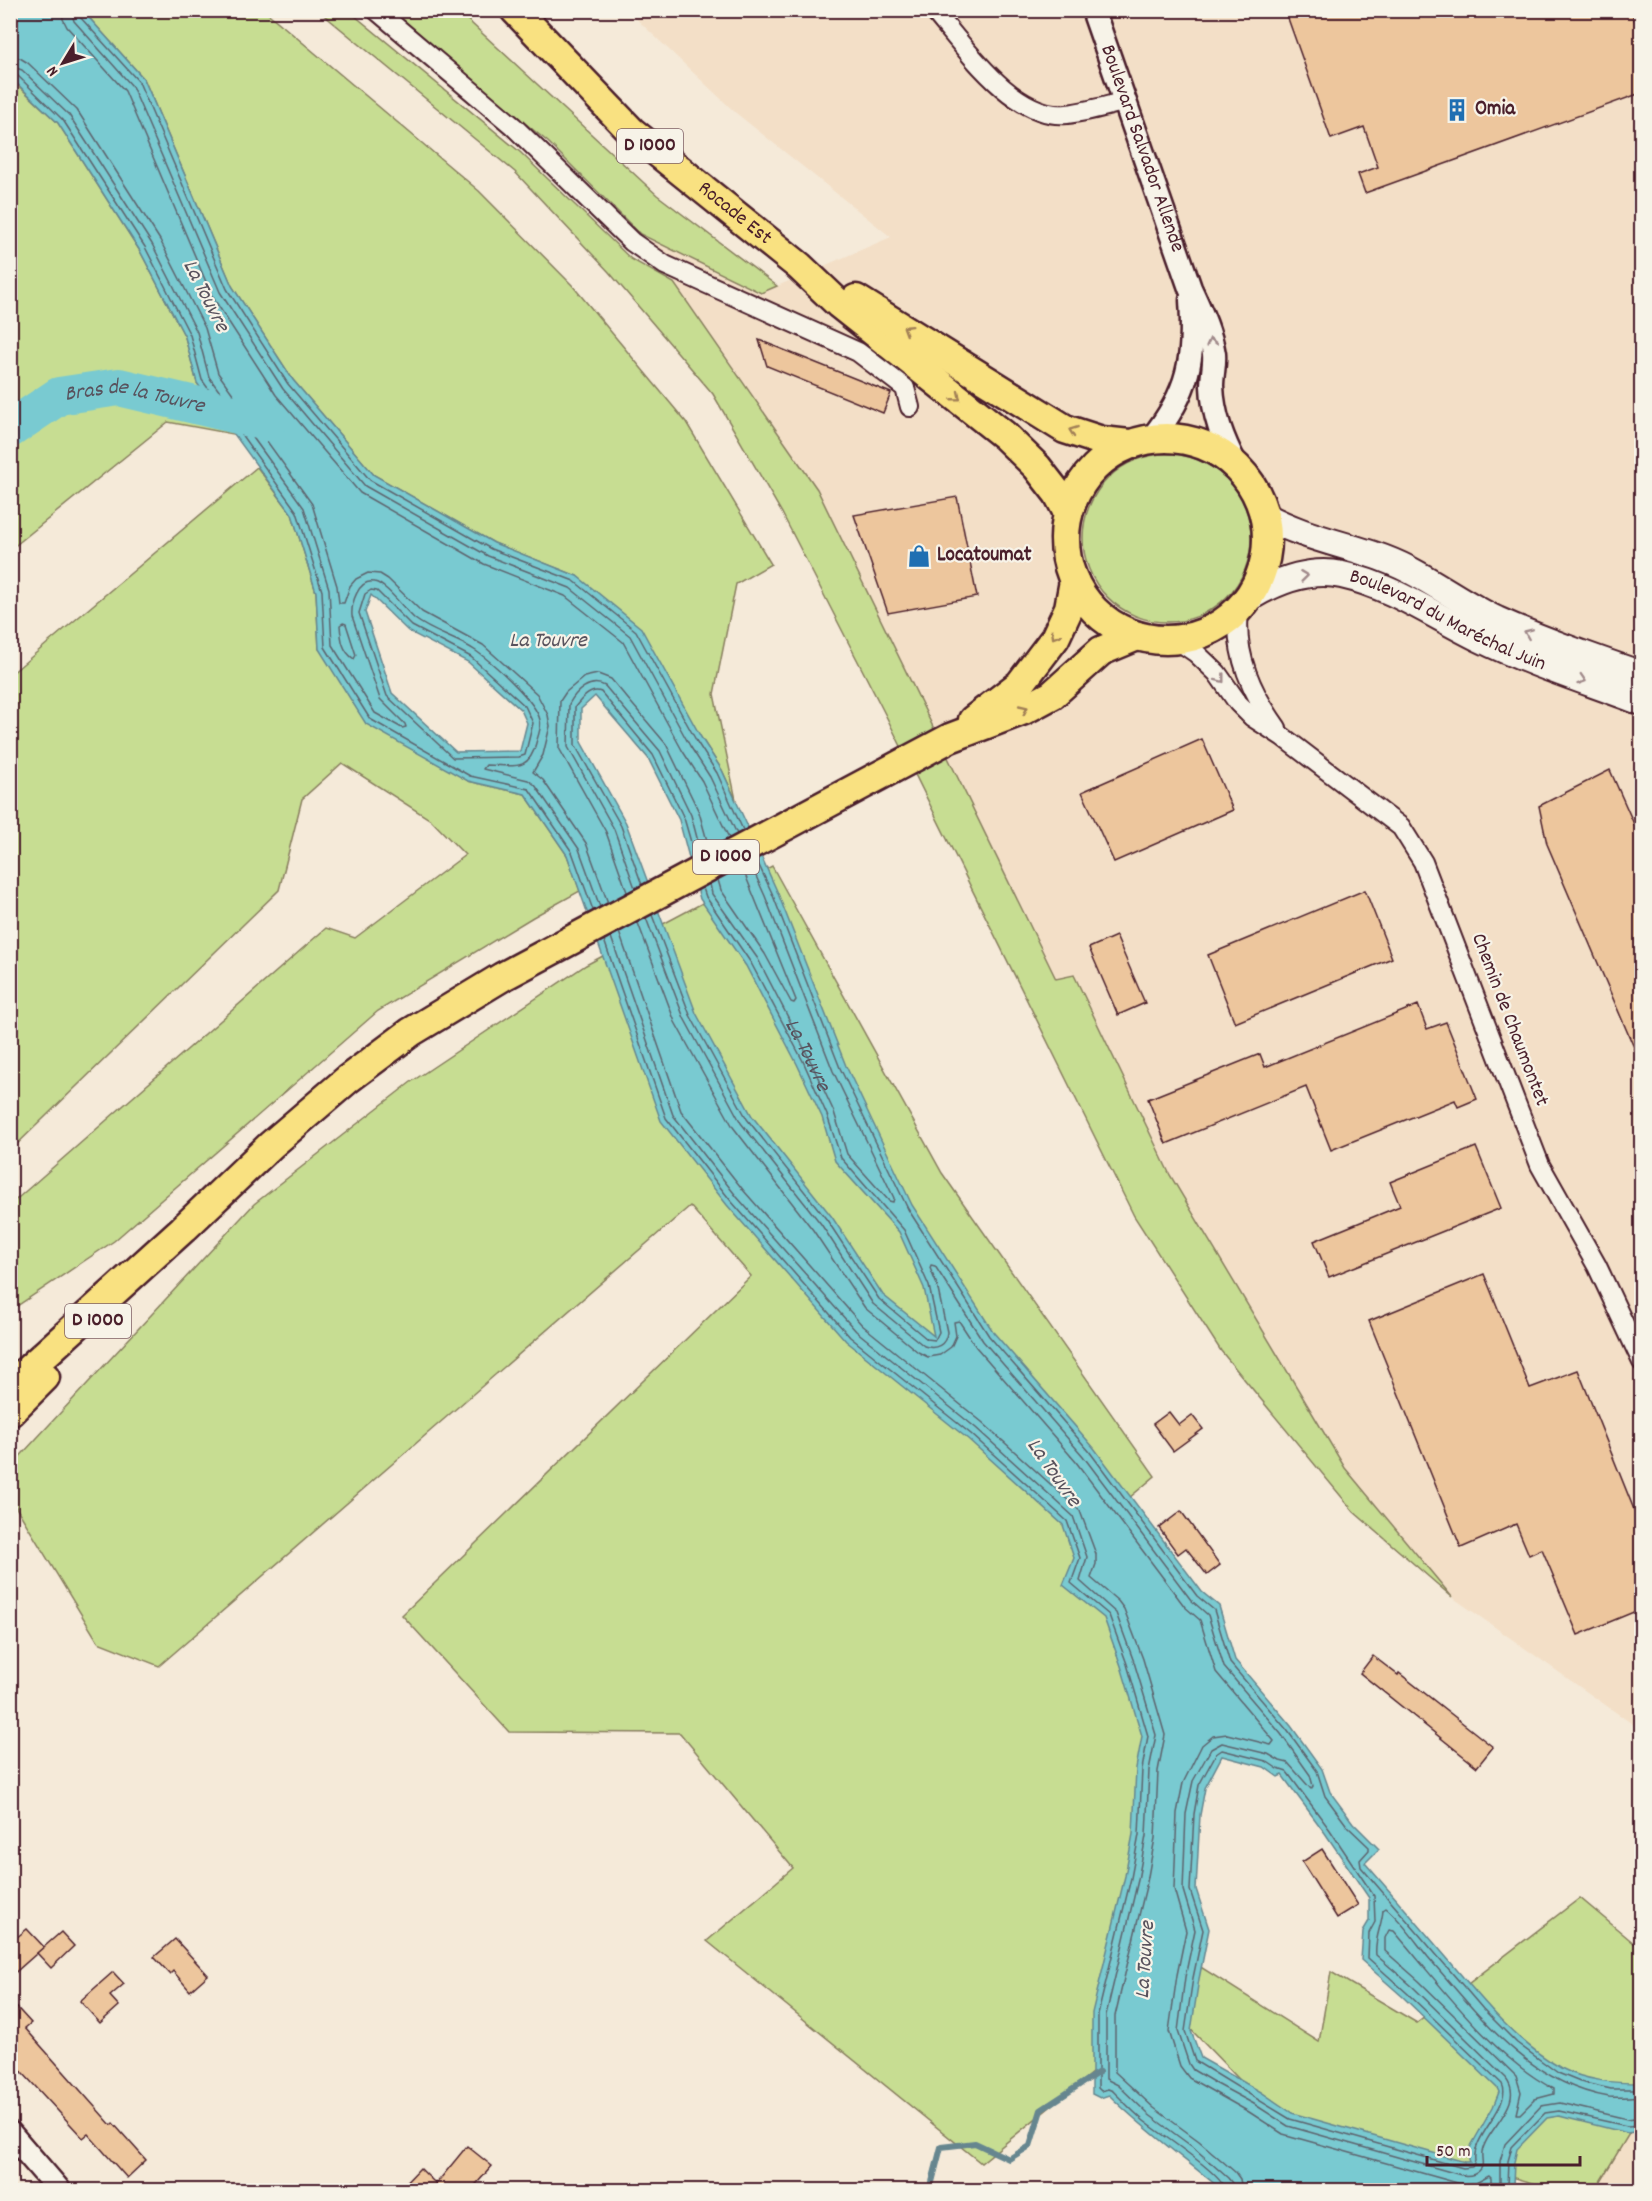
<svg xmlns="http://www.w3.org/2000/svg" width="1652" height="2201" viewBox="0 0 1652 2201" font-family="Dekko,sans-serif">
  <rect width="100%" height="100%" fill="#f5ead9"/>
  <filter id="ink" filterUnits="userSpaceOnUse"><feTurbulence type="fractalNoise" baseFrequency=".0167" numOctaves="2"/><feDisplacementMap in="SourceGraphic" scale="12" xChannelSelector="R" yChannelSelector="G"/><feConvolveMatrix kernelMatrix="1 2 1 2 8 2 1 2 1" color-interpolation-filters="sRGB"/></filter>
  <g filter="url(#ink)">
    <g fill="#f3dfc7">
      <polygon points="628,11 1641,11 1641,1730 1452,1597 1345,1468 1170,1175 1074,975 1056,979 817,489 640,234 761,293 891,237 736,113"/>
      <polygon points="1641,2114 1641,2190 1595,2190"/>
    </g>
    <g fill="#c7dd92" stroke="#887e5e" stroke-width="1.5">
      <polygon points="83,11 265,11 479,191 572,285 686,422 771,564 736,584 714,694 736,800 722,770 702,739 577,576 494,543 374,475 293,380 232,286 144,79"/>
      <polygon points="319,11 349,11 520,152 631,259 674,283 817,489 1056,979 1074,975 1170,1175 1345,1468 1452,1597 1354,1512 1221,1351 1134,1216 886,716 782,513 713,394 609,272 515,172"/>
      <polygon points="388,11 458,11 657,195 777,286 761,293 640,234 548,142"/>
      <polygon points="10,78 58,123 140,251 185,337 197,383 233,434 168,422 11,549"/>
      <circle cx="1167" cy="538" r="84"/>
      <polygon points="257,467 292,514 316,592 319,649 468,781 525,794 567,855 580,891 533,917 378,1011 114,1241 11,1310 11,1204 326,928 355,938 465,855 431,820 342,763 302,799 279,890 11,1150 11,674"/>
      <polygon points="772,866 942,1173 1155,1476 1116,1509 1169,1947 1319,2042 1331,1972 1417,2023 1580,1898 1641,1949 1641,2114 1595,2190 1557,2190 1267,2108 1171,2009 981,2163 707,1941 793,1868 680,1733 509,1732 402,1615 751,1276 690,1206 159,1666 98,1642 11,1499 11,1466 254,1204 411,1082 586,965"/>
    </g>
    <path fill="#79cad1" stroke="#66868f" stroke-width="1.5" fill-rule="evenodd" d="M10,11H83L144,79L232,286L293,380L374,475L494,543L577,576L641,628L702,739L722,770L777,891L846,1066L912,1205L994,1333L1094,1448L1202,1592L1219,1606L1235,1660L1291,1726L1322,1769L1330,1792L1353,1823L1379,1849L1365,1863C1394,1896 1423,1930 1452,1964C1484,2002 1517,2043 1561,2068C1586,2081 1614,2083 1641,2083V2131L1627,2133L1559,2116L1547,2118L1517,2149L1514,2162L1513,2186L1525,2190H1222C1184,2158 1144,2130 1109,2095L1100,2098L1092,2094V2013L1125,1876L1133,1834L1136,1768L1142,1736L1121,1666L1104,1618L1063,1585L1074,1558L1063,1525L968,1439L846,1341L727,1205L661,1121L567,855L525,794L468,781L366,724L319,649L316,592L292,514L197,383L185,337L140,251L58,123L11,78ZM371,595L408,631L468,662L521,710L527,723L520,751L456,752L392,693L365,612ZM595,696L648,758L679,820L700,899L746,966L797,1064L822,1117L835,1161L899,1232L924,1288L934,1336L883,1295L832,1217L752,1116L696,1013L626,823L581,742V709ZM1222,1756L1264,1767L1278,1777L1282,1775L1325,1833L1369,1898V1921L1363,1931L1361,1960L1403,1997L1497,2088L1499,2092L1493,2107L1467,2153L1470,2162H1465L1292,2113L1261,2092L1201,2058L1191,2031L1199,1979L1209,1929L1196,1889L1200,1815L1205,1788Z"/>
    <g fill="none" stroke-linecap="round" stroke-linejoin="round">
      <g stroke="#5d636d" stroke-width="1.5">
        <polyline points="62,10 63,19 67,27 125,91 212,296 276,395 360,493 484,564 565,596 623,642 682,750 702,781 729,838"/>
        <polyline points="71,10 74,21 132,86 220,292 283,389 365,486 488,556 570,588 630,636 690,746 710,777 737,834"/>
        <polyline points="79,10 80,17 139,82 227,289 288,384 370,480 491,549 574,581 636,631 697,742 717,773 743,830"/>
        <polyline points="10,57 20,58 28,63 77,110 160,240 205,328 218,373 312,504 337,586 339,603 344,603 350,586 356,579 368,573 380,574 388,579 422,612 483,645 537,694 548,715 550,726 543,755 533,772 543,780 586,843 608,903"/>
        <path d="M10,66L22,70L69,115L152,244L197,332L209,377L304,508L329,589L332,645L375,713L402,728L406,727L405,724L380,699L352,616C351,604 358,579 374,582C387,584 404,610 415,619C433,633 457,638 476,651C493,663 536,701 540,720C542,727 538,736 536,743C529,773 512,765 486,765L483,769L528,780L535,785L579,849L600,907"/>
        <polyline points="10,74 17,75 63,120 145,247 190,335 202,380 297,512 322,591 325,647 370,719 470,776 529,789 572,852 593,910"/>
        <polygon points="371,590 377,591 412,626 471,657 525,706 533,723 525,755 519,757 453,758 387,696 359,613 365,594"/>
        <path d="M343,623L346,624L356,655L354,659C342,651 341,639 340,625Z"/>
        <polyline points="756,859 772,893 840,1068 908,1209 989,1336 1089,1451 1197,1596 1214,1610 1230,1663 1287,1730 1317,1771 1325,1796 1348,1827 1369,1847 1369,1850 1360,1860 1361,1867 1483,2009 1517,2043 1558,2073 1580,2082 1611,2089 1642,2089"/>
        <polyline points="718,880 721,890 765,954 791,1002 794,1003 796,1000 742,867"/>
        <path id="s1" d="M710,884L712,894L758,959L809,1058L834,1112L847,1154L889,1201L893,1202L894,1198L833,1071L765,896L750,863"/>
        <path d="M642,885L621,826L575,745V707C581,699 591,687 601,692L653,755L684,818L695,856"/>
        <path d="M635,888L614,829L568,747L569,704C576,691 590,678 605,686L660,751L691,815L701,853"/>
        <polyline points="627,892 606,832 559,748 560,701 566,692 584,677 598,674 611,679 666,744 699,812 709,848"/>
        <polyline points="652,915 690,1015 747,1119 827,1220 879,1299 927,1339 935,1340 939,1332 929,1286 904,1230 841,1158 827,1115 803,1061 751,963 706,897 703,888"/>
        <path d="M646,918L684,1018L741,1123L821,1224L873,1304L924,1346C936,1350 946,1345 947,1332L937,1285L930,1268L931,1265L935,1266L983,1341L1083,1456L1191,1600L1208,1615L1224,1667L1281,1734L1310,1775L1313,1786L1311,1789L1288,1763L1280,1761L1268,1754L1222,1743L1211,1749L1193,1781L1186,1814L1183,1890L1195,1930L1185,1977L1178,2031L1189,2064L1193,2070L1215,2083L1254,2104L1288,2126L1461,2175C1467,2176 1474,2176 1479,2171C1485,2165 1481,2160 1482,2153C1485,2129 1526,2104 1506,2078L1413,1987L1376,1955C1374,1938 1382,1926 1383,1910L1386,1908C1402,1921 1415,1941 1428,1957C1478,2015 1529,2084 1609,2097C1620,2098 1631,2097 1642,2096"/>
        <polyline points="638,923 675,1022 733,1127 813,1230 865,1308 918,1352 928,1357 940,1355 951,1347 956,1336 954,1322 959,1321 976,1347 1076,1462 1185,1607 1200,1620 1216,1672 1274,1741 1271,1745 1227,1734 1213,1736 1202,1745 1183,1783 1177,1813 1174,1889 1186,1931 1177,1975 1169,2031 1180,2066 1189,2078 1249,2112 1283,2134 1461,2184 1476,2183 1489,2176 1491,2178 1491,2190"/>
        <polyline points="619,932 681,1111 744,1191 862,1325 982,1422 1080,1511 1096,1554 1096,1564 1091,1578 1118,1601 1124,1609 1143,1659 1165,1735 1158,1771 1155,1838 1147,1882 1115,2016 1115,2072 1154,2108 1199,2141 1235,2172 1240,2179 1242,2190"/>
        <polyline points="611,937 673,1115 737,1197 856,1331 976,1428 1073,1516 1087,1557 1080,1581 1116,1613 1134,1662 1156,1735 1149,1770 1146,1836 1138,1880 1106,2015 1106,2079 1118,2085 1148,2114 1194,2148 1228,2178 1232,2183 1233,2190"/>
        <path d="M604,940L666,1118L731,1201L850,1337L971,1434L1067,1521L1080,1558L1071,1583L1109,1615L1127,1664L1148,1736L1142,1769L1139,1835L1131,1878L1098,2014V2088L1101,2091L1108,2089L1113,2091C1123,2101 1133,2112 1144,2121C1159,2133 1224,2175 1225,2190"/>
        <path d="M1222,1750L1266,1761L1278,1769L1287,1772L1330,1830L1374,1896L1375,1922L1369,1933L1368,1958L1407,1993L1502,2084C1513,2105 1471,2136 1475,2161L1472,2167L1463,2168L1290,2119L1195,2061L1185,2031L1193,1978L1203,1930L1190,1890L1194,1814L1199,1785L1216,1754Z"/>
        <path d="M1389,1930L1394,1931C1438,1982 1493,2058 1554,2089V2094L1535,2099L1520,2114H1516L1521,2092L1516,2076L1419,1981L1385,1951V1938Z"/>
        <polyline points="1500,2190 1500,2161 1505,2144 1541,2106 1560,2103 1627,2119 1642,2117"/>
        <polyline points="1509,2190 1507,2186 1508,2161 1512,2147 1545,2113 1559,2111 1627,2126 1642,2125"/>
      </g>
      <polyline stroke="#66868f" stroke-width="6" points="930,2190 941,2147 975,2143 1009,2159 1030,2146 1041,2110 1099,2072"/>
      <path stroke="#79cad1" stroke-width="38" id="s2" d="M10,429L59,396L119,387L267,422"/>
    </g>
    <g fill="#edc69d" stroke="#4a1f2b" stroke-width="1.5">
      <polygon points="1285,10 1631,10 1641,39 1641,93 1365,193 1358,174 1378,167 1364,127 1331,139"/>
      <polygon points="759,340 891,393 883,413 767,366"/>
      <polygon points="957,497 977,597 888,613 854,515"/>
      <polygon points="1202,739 1233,810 1114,862 1082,792"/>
      <polygon points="1610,770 1641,840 1641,1064 1547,844 1539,806"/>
      <polygon points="1365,890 1392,958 1235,1023 1208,955"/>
      <polygon points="1116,936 1145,1003 1118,1015 1089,948"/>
      <polygon points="1418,1005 1427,1029 1446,1022 1477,1099 1458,1107 1455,1100 1331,1150 1306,1087 1166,1144 1148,1099 1260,1054 1265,1067"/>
      <polygon points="1476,1147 1501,1208 1329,1277 1314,1241 1400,1206 1390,1182"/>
      <polygon points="1484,1274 1530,1388 1578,1370 1641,1527 1641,1609 1578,1635 1542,1549 1529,1555 1516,1524 1461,1548 1369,1321"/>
      <polygon points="1169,1412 1179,1425 1192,1415 1203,1429 1173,1451 1153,1424"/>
      <polygon points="1181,1511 1220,1565 1207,1575 1186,1548 1178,1554 1159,1528"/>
      <polygon points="1373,1656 1398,1675 1399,1673 1493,1747 1477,1767 1360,1673"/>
      <polygon points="1322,1849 1358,1905 1337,1918 1302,1862"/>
      <polygon points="27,1929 44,1947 10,1977 10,1943"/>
      <polygon points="61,1932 74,1946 51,1968 37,1953"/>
      <polygon points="175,1939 208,1975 190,1991 173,1971 170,1974 154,1957"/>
      <polygon points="113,1972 124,1984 110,1996 119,2006 100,2023 80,2001"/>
      <polygon points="10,2000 31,2023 25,2028 111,2125 113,2123 146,2160 127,2178 88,2134 83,2138 10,2059"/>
      <polygon points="467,2146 492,2166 471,2190 399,2190 420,2168 436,2184"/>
    </g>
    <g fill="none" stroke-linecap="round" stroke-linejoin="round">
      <g stroke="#4a1f2b" stroke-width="22">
        <g id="minor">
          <polyline points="376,10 513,126 632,242 665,265 858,352 905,388 910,407"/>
          <path d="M933,10C964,46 1014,120 1067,114C1086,112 1107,106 1126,101"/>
          <path d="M1239,611C1234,655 1252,693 1277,728"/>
          <polyline points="1177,640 1196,653 1217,673 1238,703 1252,717 1283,737 1401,827 1423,862 1540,1165 1597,1266 1642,1362"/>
        </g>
      </g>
      <g stroke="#4a1f2b" stroke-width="27">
        <g id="tertiary">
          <path id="s3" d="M1093,10L1190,288C1200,310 1210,330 1214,354C1215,364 1212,375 1212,386C1213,415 1223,440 1236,465"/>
          <path d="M1152,438C1189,392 1195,358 1191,300"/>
          <polyline points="10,2133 59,2190"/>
        </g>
      </g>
      <g stroke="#4a1f2b" stroke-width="30">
        <g id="secondary">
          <path d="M1265,516C1303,537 1345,544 1385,559C1425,574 1459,602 1497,620C1544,641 1593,658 1642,675"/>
          <path id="s4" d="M1250,597C1277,581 1311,568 1342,575C1392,586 1434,616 1479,638C1532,664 1587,681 1642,702"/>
        </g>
      </g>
      <g stroke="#4a1f2b" stroke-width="33">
        <g id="primary">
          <path id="s5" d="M515,10L631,131L799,266L839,304L1004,435L1037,467L1058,494L1068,513"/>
          <polyline points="856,299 1065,429 1102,441 1129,444"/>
          <circle cx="1166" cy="539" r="101"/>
          <polyline points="973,720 1020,684 1055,638 1069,608 1074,581"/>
          <polyline points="10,1386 183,1229 271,1145 348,1079 411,1032 502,977 950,738 1024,710 1052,695 1101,651 1137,636"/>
          <polyline points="10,1412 45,1377"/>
        </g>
      </g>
      <use href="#minor" stroke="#f7f3e8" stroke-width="18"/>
      <use href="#tertiary" stroke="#f7f3e8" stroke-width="22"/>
      <use href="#secondary" stroke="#f7f3e8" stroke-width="26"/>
      <use href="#primary" stroke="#f9e181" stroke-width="28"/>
    </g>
    <defs><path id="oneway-chevron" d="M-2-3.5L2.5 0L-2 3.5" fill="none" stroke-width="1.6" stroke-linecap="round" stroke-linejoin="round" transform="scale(1.5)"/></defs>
    <g stroke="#a28056">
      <use href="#oneway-chevron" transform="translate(907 329) rotate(-148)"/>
      <use href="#oneway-chevron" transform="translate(957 397) rotate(39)"/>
      <use href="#oneway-chevron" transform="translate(1073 431) rotate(-160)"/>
      <use href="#oneway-chevron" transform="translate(1055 635) rotate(120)"/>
      <use href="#oneway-chevron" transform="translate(1024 709) rotate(-25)"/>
    </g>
    <g stroke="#a0898a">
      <use href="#oneway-chevron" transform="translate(1211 342) rotate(-103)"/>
      <use href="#oneway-chevron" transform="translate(1304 576) rotate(-7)"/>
      <use href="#oneway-chevron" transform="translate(1528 633) rotate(-157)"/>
      <use href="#oneway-chevron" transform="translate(1221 679) rotate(52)"/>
      <use href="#oneway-chevron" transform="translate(1582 680) rotate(18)"/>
    </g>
  </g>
  <defs>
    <g id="building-bare" transform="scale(1.8)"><path d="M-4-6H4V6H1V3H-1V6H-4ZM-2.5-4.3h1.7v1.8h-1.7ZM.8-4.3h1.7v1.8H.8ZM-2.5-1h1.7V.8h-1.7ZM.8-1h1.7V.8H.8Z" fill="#1f6fb2" stroke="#f7f3e8" stroke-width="2.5" paint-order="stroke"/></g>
    <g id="shop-bare" transform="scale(1.8)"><path d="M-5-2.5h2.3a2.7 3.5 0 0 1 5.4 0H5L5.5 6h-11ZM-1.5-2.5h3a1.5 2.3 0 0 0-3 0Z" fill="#1f6fb2" stroke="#f7f3e8" stroke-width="2.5" paint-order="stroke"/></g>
  </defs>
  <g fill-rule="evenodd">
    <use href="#building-bare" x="1457" y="110"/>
    <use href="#shop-bare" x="919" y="556"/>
  </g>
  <g text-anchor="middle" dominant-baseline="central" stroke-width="4.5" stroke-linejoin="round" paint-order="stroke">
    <g fill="#f7f3e8" stroke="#7e5f64" stroke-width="1.5">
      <rect x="617" y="129" width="66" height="34" rx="4.5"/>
      <rect x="693" y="840" width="66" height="34" rx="4.5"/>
      <rect x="65" y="1304" width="66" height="34" rx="4.5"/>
    </g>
    <g font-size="20" font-weight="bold" fill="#4a1f2b">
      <text x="650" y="146">D 1000</text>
      <text x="726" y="857">D 1000</text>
      <text x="98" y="1321">D 1000</text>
    </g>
    <g font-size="21" font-weight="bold" fill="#4a1f2b" stroke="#f7f3e8" text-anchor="start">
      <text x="1475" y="110">Omia</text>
      <text x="937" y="556">Locatoumat</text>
    </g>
    <g font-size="21" fill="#4a1f2b" stroke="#f7f3e8">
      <text stroke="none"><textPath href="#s3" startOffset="147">Boulevard Salvador Allende</textPath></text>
      <text stroke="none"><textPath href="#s5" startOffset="300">Rocade Est</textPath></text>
      <text stroke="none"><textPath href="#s4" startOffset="212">Boulevard du Maréchal Juin</textPath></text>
      <text transform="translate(1509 1020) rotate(69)">Chemin de Chaumontet</text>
    </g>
    <g font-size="22" font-style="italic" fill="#58525d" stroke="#f7f3e8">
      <text transform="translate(205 296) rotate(63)">La Touvre</text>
      <text stroke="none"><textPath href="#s2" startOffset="136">Bras de la Touvre</textPath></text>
      <text x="548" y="641">La Touvre</text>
      <text stroke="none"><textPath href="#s1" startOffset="198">La Touvre</textPath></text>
      <text transform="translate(1053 1473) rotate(55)">La Touvre</text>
      <text transform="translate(1146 1960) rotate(-86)">La Touvre</text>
    </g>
  </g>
  <rect width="1652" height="2201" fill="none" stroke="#f7f3e8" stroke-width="36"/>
  <rect x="18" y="18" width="1616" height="2165" fill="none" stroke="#4a1f2b" stroke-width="2" filter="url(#ink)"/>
  <g transform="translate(63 63) rotate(232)" stroke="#f7f3e8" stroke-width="4.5" paint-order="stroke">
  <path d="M0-4.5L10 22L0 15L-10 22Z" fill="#4a1f2b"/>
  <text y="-9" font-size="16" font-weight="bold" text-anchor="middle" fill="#4a1f2b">N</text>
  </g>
  <path d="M1427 2156v9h153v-9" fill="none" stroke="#4a1f2b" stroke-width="3"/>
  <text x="1436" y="2156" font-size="18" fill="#4a1f2b" stroke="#f7f3e8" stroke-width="4.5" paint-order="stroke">50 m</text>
</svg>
